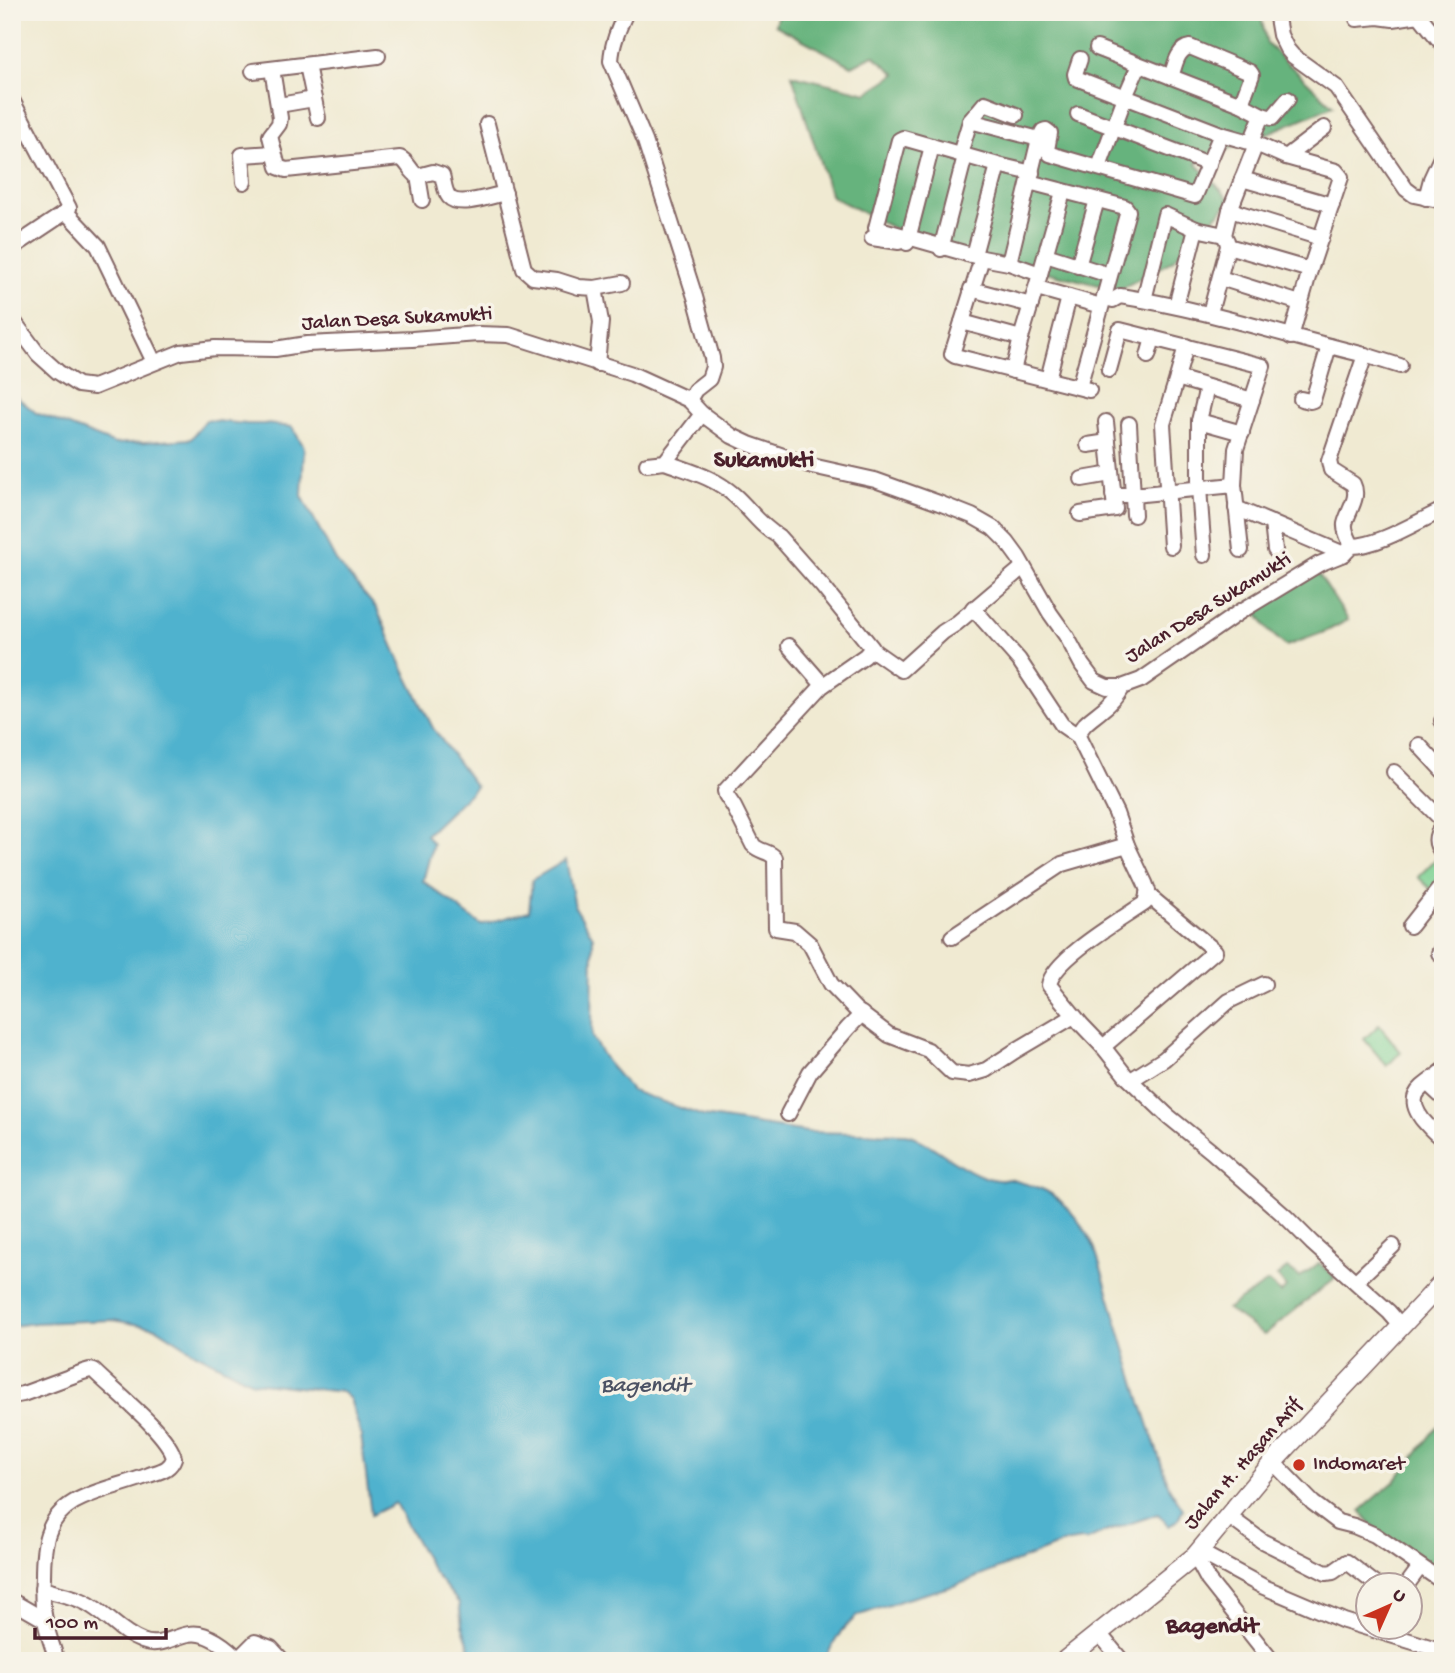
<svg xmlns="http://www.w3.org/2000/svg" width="1455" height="1673" viewBox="0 0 1455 1673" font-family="'Gochi Hand',sans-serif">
  <rect width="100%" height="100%" fill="#f7f3e8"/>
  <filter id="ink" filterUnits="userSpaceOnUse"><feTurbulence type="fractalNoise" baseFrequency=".0143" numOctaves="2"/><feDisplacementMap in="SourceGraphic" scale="14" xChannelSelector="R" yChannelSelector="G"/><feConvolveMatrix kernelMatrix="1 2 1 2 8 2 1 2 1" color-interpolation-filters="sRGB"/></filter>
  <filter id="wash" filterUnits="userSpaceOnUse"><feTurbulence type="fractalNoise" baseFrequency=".00686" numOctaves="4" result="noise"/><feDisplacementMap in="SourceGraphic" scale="28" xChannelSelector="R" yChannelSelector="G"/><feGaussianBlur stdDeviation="1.57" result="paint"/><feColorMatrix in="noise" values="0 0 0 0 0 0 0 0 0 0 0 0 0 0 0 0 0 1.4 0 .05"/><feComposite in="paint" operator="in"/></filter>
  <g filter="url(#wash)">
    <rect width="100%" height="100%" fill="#f0ead2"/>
    <g fill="#7dd193" stroke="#64785f" stroke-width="2">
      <polygon points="1443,852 1443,901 1418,877"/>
      <polygon points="1379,1025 1401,1052 1387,1066 1364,1039"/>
    </g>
    <g fill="#66b37d" stroke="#586954" stroke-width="2">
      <polygon points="778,12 1260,12 1267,44 1333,106 1196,163 1231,201 1172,261 1119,290 1009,263 935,250 831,196 792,75 867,93 896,74 873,55 852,66 775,25"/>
      <polygon points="1316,570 1348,620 1327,631 1286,646 1269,631 1253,607"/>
      <polygon points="1319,1263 1335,1278 1264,1335 1227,1309 1268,1282 1281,1293 1286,1287 1277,1276 1287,1268 1300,1277"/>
      <polygon points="1443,1422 1443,1572 1392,1547 1360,1511 1395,1481 1436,1428"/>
    </g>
    <path fill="#4fb2ce" stroke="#4c687c" stroke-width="2" d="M12,393L36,413L115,444L191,439L206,420L247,424H266L292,427L304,447L302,496L336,561L377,609L402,666L433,728L476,787L426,835L433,844L423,881L481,925L529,911L532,880L566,860L575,907L593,937L592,1037L607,1062L632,1091L703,1116L807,1132L905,1134C910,1135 916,1137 920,1140C943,1151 982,1187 1009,1179C1020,1183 1034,1185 1046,1191C1065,1200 1086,1229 1095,1249L1141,1402L1169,1487L1183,1509L1178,1520L1169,1526L1158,1514L1105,1532L1086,1541L1082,1540L1063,1543L957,1585L906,1599L857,1616L842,1630L823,1661H448L451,1655L470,1648L462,1625L459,1603L434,1573L395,1503L371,1515L361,1435L350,1399L342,1392L252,1382L196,1353L157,1328L113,1320L35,1323L12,1326Z"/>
  </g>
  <g filter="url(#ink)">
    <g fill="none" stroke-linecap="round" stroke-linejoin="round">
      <g stroke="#846665" stroke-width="18">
        <g id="minor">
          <path d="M626,12C619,28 612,43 611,61L645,141L695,297L712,358L713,367L709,379L695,390L689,400"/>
          <polyline points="1276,12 1280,35 1287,49 1293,56 1336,87 1406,189 1414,195 1443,201"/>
          <polyline points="1357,19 1378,17 1393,19 1419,15 1443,45"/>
          <polyline points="1097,48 1241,104 1262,115 1251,142"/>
          <polyline points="1080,59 1075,74 1076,78 1221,134 1256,144"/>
          <polyline points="307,65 318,118"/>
          <path d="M272,69L280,118L279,124L270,136L278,167L286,170L400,158C408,161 410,172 418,176L433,172L442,175C444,181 444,191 449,197C459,208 491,196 505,193"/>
          <polyline points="253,71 378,56"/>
          <path d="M1171,77C1175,66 1177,49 1190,47L1250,72L1252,75L1241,104"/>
          <polyline points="12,100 69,208 66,212 12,248"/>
          <polyline points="279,105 314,99"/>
          <polyline points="1078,114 1209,164"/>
          <polyline points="1262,115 1272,118 1288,99"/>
          <polyline points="970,121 1039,139"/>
          <polyline points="487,124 524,269 533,277 557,280 579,287 595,288 601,322 597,364"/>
          <polyline points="960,154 970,121 985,103 1016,115"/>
          <polyline points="1286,157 1324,128"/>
          <polyline points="1099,167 1125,97 1139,65"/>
          <polyline points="418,176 422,200"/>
          <polyline points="1242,179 1332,205"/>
          <polyline points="244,182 242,155 274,153"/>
          <polyline points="1029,182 1125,207 1128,211 1079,387"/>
          <polyline points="1426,198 1431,179 1443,153"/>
          <polyline points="1230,210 1321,238"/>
          <polyline points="66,212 98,246 154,362"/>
          <polyline points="872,238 899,242"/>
          <polyline points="907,243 932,146"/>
          <polyline points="1228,246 1310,270"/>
          <polyline points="941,249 965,156"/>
          <polyline points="967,254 974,255 998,165"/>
          <polyline points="1046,255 1109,275"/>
          <polyline points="982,258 952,354 955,356 1089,390"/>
          <polyline points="1009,263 1039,139 1043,131 1046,130 1050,133 1047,150 1050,154 1195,196 1221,134"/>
          <polyline points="1078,266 1097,200"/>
          <polyline points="1040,274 1063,192"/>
          <polyline points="1220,278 1300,303"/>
          <polyline points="595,288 622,283"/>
          <polyline points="1037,288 1101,306"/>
          <polyline points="971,289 1031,305"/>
          <path d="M1104,298L1113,300L1120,296C1203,309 1283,335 1365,355L1329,461L1331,470L1353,484C1360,498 1348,510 1345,524C1344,531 1349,539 1352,546"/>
          <polyline points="1144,300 1165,215 1196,229 1224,235"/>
          <polyline points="1176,306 1196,229"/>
          <polyline points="1210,313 1228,246 1227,241 1224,235 1230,210 1256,144 1286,157 1336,171 1341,177 1310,270 1291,337"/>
          <path d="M12,319L38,354L58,372L78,385L94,387L181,352L215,348L275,349L307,344L412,339L478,334L509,335L632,374L689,400L702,414L732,436L749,444L812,466L875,480L939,503L972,516L993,528L1007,542L1018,557L1050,613L1067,637L1082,665L1094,681L1107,687H1122L1141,680L1238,613L1319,564L1344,554L1352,546C1379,546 1418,521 1443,510"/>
          <polyline points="962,322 1021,338"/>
          <polyline points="1186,346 1177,378 1252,400"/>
          <polyline points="1365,355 1400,366"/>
          <polyline points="1148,356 1153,338"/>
          <polyline points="1109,370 1120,330 1263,366 1236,449 1234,485 1241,550"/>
          <polyline points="1013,371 1021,338 1040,274 1009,263 982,258 876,228 899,140 903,138 998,165 1032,173"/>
          <polyline points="1048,379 1069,297"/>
          <polyline points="1301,399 1310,401 1313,400 1329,346"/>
          <polyline points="1199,421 1242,433"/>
          <polyline points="1129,424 1134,515"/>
          <polyline points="1088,445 1108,442"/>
          <path d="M665,462C689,471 714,477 734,495C749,508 760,526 778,536L823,587L872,648L865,656L822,686L725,791L726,795L734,807L753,845C759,852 770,851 775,858L776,928L795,931L810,944L831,984L856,1010L889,1035L928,1050L952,1073L969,1075L986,1070L1015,1051L1074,1016"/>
          <polyline points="647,464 665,462 702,414"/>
          <polyline points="1082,479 1111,474"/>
          <polyline points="1113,495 1133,495 1234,485"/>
          <polyline points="1236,508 1344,554"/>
          <polyline points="1080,514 1115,509 1106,422"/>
          <polyline points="1272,523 1275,550"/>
          <polyline points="1171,546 1163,424 1177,378"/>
          <polyline points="1204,555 1199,488 1199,421 1207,387"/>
          <polyline points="973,608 1019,660 1062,725 1078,736"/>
          <polyline points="789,646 823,685"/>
          <polyline points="871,649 901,670 943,632 957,623 1023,567"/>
          <path d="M1122,687C1117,696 1110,704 1102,710C1093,718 1081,724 1078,736L1116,813L1127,845L1145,883L1148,891L1145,903C1122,919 1053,959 1049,985L1081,1024L1104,1048L1126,1076L1168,1116L1211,1151L1286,1217L1312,1243L1389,1312L1402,1327"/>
          <polyline points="1442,721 1443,721"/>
          <polyline points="1419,745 1443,771"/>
          <polyline points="1394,772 1443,821"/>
          <path d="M1443,825C1435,835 1434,844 1443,853"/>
          <polyline points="1410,926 1443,884"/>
          <polyline points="952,937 1062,864 1127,845"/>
          <polyline points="1439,953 1443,947"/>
          <polyline points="1103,1047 1215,951 1147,894"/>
          <path d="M1443,1071C1424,1087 1403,1093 1422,1119C1428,1126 1434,1134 1443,1139"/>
          <polyline points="1131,1080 1164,1059 1229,1001 1264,984"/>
          <polyline points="1428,1084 1443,1098"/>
          <polyline points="788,1114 810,1072 848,1028 862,1014"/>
          <polyline points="1356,1281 1393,1246"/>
          <path d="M12,1396L23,1394L83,1372L90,1370L94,1371C114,1391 168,1433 174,1458C170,1470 160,1471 149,1475C124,1485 97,1489 74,1502C45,1519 43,1547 43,1577C42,1591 42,1606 45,1620C47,1633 53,1647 57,1661"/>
          <polyline points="1273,1462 1313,1503 1338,1522 1354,1526 1375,1535 1443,1582"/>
          <polyline points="1228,1516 1262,1541 1326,1573 1333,1572 1347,1562 1378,1586"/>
          <polyline points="1198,1551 1264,1587 1344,1621 1443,1651"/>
          <polyline points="1195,1556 1208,1580 1272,1661"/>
          <polyline points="1406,1586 1420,1567"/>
          <path d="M42,1589C59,1594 79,1597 93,1607C110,1618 123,1634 142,1641C159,1648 172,1637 189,1634C206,1630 229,1648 240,1661"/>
          <polyline points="12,1601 45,1620"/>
          <polyline points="1098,1632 1122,1661"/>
          <polyline points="238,1659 255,1642 271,1648 283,1661"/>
        </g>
      </g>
      <g stroke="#846665" stroke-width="21">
        <polyline id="major" points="1064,1661 1195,1556 1273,1462 1443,1282"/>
      </g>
      <use href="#minor" stroke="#fff" stroke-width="14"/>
      <use href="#major" stroke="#fff" stroke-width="18"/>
    </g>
  </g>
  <circle fill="#c8321e" stroke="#f7f3e8" stroke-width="2.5" cx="1299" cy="1465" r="7"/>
  <g text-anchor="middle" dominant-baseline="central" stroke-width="7" stroke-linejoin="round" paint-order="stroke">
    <g font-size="21" fill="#4a1f2b" stroke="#f7f3e8">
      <text transform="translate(397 320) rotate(-3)">Jalan Desa Sukamukti</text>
      <text transform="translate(1209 609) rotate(-32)">Jalan Desa Sukamukti</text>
      <text transform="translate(1244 1465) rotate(-49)">Jalan H. Hasan Arif</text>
    </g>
    <g font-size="21" fill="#4a1f2b" stroke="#f7f3e8" text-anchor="start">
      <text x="1313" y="1465">Indomaret</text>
    </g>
    <g font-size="23" font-style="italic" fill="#4c5264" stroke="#f7f3e8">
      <text x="645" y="1386">Bagendit</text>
    </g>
    <g font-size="24" font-weight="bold" fill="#4a1f2b" stroke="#f7f3e8">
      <text x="764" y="461">Sukamukti</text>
      <text x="1212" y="1627">Bagendit</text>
    </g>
  </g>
  <rect width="1455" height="1673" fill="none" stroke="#f7f3e8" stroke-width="42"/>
  <g transform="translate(1389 1606) rotate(45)"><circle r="33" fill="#f7f3e8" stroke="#b29e9c" stroke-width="2"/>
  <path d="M0-5L12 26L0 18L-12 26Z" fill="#c8321e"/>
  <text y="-10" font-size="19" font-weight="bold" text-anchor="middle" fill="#4a1f2b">U</text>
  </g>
  <path d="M35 1628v10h131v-10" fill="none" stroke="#4a1f2b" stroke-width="3.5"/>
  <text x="46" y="1628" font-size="21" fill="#4a1f2b" stroke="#f7f3e8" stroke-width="5" paint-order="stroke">100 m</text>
</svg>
